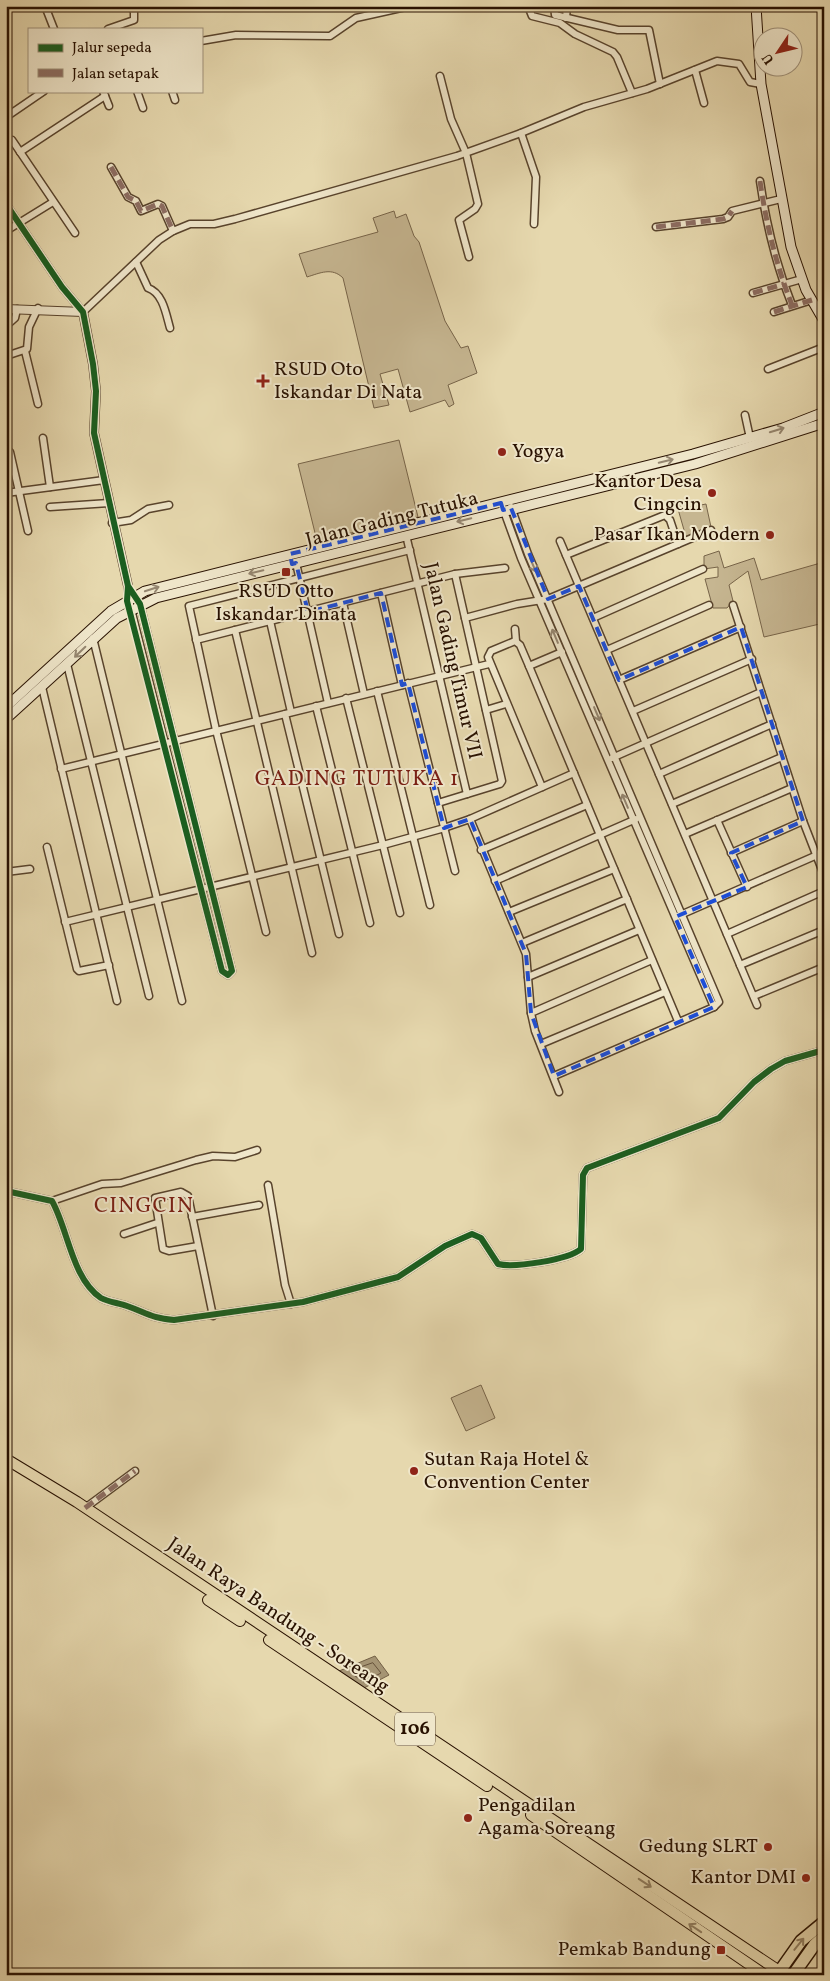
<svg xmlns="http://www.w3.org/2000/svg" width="830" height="1981" viewBox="0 0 830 1981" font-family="Vollkorn,serif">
  <rect width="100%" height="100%" fill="#e6d8ae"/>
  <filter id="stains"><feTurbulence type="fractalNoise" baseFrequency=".004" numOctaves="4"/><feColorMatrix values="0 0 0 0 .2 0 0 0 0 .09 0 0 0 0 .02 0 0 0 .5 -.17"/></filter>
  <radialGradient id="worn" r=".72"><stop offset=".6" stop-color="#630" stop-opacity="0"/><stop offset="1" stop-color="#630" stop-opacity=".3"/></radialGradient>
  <g fill="#c6b691" stroke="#776449">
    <path d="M394,211L396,218L406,214L414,236L419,242L445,321L461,348L468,346L477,373L448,385L454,404L449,407L445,400L410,412L398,369L380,374L389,405L374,408L343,278C332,267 320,273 307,277L299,254L378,232L373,218Z"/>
    <polygon points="399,440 418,517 317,541 298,464"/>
    <polygon points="676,502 691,507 706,504 711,527 686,537"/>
    <polygon points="719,551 724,568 754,558 761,580 824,562 824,623 764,637 748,571 729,585 733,601 727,608 713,608 705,579 718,577 718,567 704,569 704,556"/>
    <polygon points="481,1385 495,1418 466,1431 451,1398"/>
  </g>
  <polygon fill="#a59473" stroke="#736045" points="375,1656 389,1675 364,1688 339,1671"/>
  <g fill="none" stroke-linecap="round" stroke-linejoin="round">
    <polygon stroke="#66523a" stroke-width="1" points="373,1663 381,1673 364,1682 352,1674 353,1670"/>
    <g stroke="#58432c" stroke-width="9">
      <g id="minor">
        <polyline points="45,6 54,29"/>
        <polyline points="528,6 532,16 560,23 575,34 613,52 617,57 632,93"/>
        <polyline points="554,6 555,15 618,30 649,30 660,84"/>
        <polyline points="566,18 567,6"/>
        <polyline points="108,29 134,20 134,12 131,6"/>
        <polyline points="201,41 236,35 330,36 356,18 410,6"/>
        <polyline points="695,70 704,103"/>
        <polyline points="440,76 451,119 466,153 478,204 475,209 459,220 469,257"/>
        <polyline points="103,91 109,106"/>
        <polyline points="137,91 143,108"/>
        <polyline points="172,91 175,100"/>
        <polyline points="6,117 44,91"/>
        <polyline points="521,133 536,177 534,224"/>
        <polyline points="12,140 75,233"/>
        <polyline points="20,152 105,96"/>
        <polyline points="111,167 128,197 136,201 141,211 158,204 162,206 173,231"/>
        <path d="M760,181C766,223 776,265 792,305"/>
        <polyline points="6,204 62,287 83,312 159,240 173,231 190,224 214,224 235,219 457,156 521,133 584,107 647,89 717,61 739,64 750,82 761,84"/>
        <polyline points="656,227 723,219 728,217 732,211 781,199"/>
        <polyline points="6,231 53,202"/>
        <path d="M136,262L148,288C163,293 166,314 170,328"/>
        <polyline points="753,293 802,279"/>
        <polyline points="774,312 812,300"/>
        <polyline points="6,326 15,318 17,309"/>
        <polyline points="25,351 38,404"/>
        <polyline points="6,356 27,349 29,327 38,308"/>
        <polyline points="768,369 824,347"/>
        <polyline points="745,415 750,438"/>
        <polyline points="43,438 50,487"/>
        <polyline points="10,452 28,531"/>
        <polyline points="6,493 104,480"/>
        <polyline points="501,503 521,558 714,1007"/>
        <polyline points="50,507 109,503"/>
        <polyline points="511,507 528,554 719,1002 714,1007 554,1076"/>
        <polyline points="112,523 131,520 148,509 169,505"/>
        <polyline points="406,535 467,794"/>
        <polyline points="560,541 757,1005"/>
        <polyline points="566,555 665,515 670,520 678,544"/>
        <polyline points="296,563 328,703"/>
        <polyline points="381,593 402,685"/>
        <polyline points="343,603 364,694"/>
        <polyline points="733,605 803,821 824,875"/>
        <polyline points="131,609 222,971 228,975 232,971 140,604"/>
        <polyline points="465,618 517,604 548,599 711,530"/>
        <polyline points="593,618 703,569"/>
        <polyline points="270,621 291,712"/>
        <polyline points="515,629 516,641"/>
        <polyline points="235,630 312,953"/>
        <polyline points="93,638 182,1001"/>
        <polyline points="196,640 455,574 505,568"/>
        <polyline points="607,650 709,605"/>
        <polyline points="67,664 149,996"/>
        <polyline points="529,666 562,652"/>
        <polyline points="619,680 741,627"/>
        <polyline points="408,683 455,871"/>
        <polyline points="42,687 117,1001"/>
        <polyline points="377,691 430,905"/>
        <polyline points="346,698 400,913"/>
        <polyline points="316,706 370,923"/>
        <polyline points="486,710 506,704"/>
        <polyline points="633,711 752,659"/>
        <polyline points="285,714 339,934"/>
        <polyline points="612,758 761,692"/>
        <polyline points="61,769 489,664"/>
        <polyline points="659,774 772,724"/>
        <polyline points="542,787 488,657 491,651 515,641 520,645 529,666 678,1021"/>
        <polyline points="438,803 500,784 502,781 455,574"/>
        <polyline points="672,804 782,757"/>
        <polyline points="470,819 526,954 531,1013"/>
        <polyline points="717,820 747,887"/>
        <polyline points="685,834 792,788"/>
        <polyline points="47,847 77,969 79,971 109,965"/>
        <polyline points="481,850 587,805"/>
        <polyline points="731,853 803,821"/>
        <polyline points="6,872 30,869"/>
        <polyline points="495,881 636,819"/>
        <polyline points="509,912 614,869"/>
        <polyline points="678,916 824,852"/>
        <polyline points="65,922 383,845 441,829 470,819 574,773"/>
        <polyline points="266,932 216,730 189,606 410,550"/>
        <polyline points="727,934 824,891"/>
        <polyline points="522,943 627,899"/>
        <polyline points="740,965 824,930"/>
        <polyline points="528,977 639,930"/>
        <polyline points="754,996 824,967"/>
        <polyline points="541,1044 665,992"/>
        <polyline points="559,1092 535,1031 531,1013 652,960"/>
        <polyline points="6,1174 6,1178"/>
        <polyline points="268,1185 285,1285 291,1304"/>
        <path d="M6,1191L52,1201C68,1229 72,1279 101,1298C108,1302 119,1303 127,1306C147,1313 151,1318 174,1320L303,1302L398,1277L445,1246L472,1234L481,1238L498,1264C514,1268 568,1260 581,1249L583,1175L587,1168L719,1118L754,1082L771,1069L785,1061L824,1050"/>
        <polyline points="52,1201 102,1184 121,1183 196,1160 213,1156 235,1157 257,1150"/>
        <polyline points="192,1217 259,1205"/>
        <polyline points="124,1234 157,1223"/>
        <polyline points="198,1246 169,1251 163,1249 155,1198 181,1192 188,1196 213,1316"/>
        <polyline points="85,1508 135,1471"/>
      </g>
    </g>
    <g stroke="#58432c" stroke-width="10">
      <polyline id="tertiary" points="6,309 83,312 93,364 96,391 94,433 128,586 129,605"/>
    </g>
    <g stroke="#281101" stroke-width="11">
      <g id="secondary">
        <polyline points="756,6 761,84 791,247 806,290 824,321"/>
        <polyline points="6,707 111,611 145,591 693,454 783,428 824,412"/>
        <polyline points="6,719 117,618 156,598 695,464 824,423"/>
      </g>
    </g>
    <g stroke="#281101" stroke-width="12">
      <g id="primary">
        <polyline points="6,1459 77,1502 785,1975"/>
        <polyline points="208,1600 240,1621"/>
        <polyline points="269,1640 487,1786"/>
        <polyline points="531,1815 765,1975"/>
      </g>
    </g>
    <g stroke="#281101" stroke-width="14">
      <g id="trunk">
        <polyline points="777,1975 801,1941 824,1922"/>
        <polyline points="793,1975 815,1944 824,1936"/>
      </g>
    </g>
    <use href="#minor" stroke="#efe6ca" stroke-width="6"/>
    <use href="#tertiary" stroke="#efe6ca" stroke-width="8"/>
    <use href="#secondary" stroke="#efe6ca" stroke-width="9"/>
    <use href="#primary" stroke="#e6d8ae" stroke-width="10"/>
    <use href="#trunk" stroke="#e6d8ae" stroke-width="11"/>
    <g stroke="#8d6e63" stroke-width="5" stroke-dasharray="10 5" stroke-linecap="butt">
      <polyline points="111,167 128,197 136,201 141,211 158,204 162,206 173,231"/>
      <path d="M760,181C766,223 776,265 792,305"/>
      <polyline points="656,227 723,219 728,217 732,211"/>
      <polyline points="753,293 784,284"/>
      <polyline points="774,312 812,300"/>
      <polyline points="85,1508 135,1471"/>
    </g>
    <g stroke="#efe6ca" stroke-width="9">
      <g id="cycleway">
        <polyline points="6,204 62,287 83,312 93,364 96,391 94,433 128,586 127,601 222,971 228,975 232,971 140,604 128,586"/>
        <path d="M6,1191L52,1201C68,1229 72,1279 101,1298C108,1302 119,1303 127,1306C147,1313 151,1318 174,1320L303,1302L398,1277L445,1246L472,1234L481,1238L498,1264C514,1268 568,1260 581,1249L583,1175L587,1168L719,1118L754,1082L771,1069L785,1061L824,1050"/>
      </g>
    </g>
    <use href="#cycleway" stroke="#1b5e20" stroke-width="6"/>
  </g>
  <defs><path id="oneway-shaft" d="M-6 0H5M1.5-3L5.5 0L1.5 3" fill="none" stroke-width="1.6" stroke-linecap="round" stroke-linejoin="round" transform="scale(1.25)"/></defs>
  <g stroke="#958670">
    <use href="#oneway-shaft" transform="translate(777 430) rotate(-17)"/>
    <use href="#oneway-shaft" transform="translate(666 461) rotate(-14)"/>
    <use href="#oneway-shaft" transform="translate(464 520) rotate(166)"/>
    <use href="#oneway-shaft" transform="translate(533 565) rotate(67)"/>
    <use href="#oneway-shaft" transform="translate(256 572) rotate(167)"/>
    <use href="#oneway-shaft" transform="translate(152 589) rotate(-18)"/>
    <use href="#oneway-shaft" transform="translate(555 636) rotate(-113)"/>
    <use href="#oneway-shaft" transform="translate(80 652) rotate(136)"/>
    <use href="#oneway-shaft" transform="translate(597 714) rotate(67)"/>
    <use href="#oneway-shaft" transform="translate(625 801) rotate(-113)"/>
  </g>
  <g stroke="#907e60">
    <use href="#oneway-shaft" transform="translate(645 1883) rotate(33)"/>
    <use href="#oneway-shaft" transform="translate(695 1928) rotate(-146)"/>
    <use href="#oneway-shaft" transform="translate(799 1944) rotate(-51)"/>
  </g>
  <path fill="none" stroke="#1d4ed8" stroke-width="4" stroke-dasharray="10 6" stroke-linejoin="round" d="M501,503L503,510L511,508L548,599L579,586L619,680L741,627L803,821L731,853L747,887L675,917L714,1007L554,1076L531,1013L526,954L470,819L444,828L408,683L402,685L381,593L308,612L296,563L292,564L290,554Z"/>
  <g fill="#8f2418" stroke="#efe6ca" stroke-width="2">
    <path d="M260.5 373.5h5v5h5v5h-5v5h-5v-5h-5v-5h5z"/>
    <circle cx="502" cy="452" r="5"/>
    <circle cx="712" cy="493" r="5"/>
    <circle cx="770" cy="535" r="5"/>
    <rect x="281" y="567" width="10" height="10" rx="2.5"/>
    <circle cx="414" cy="1471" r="5"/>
    <circle cx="468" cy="1818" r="5"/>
    <circle cx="768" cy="1847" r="5"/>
    <circle cx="806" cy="1878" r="5"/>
    <rect x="716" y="1945" width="10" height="10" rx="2.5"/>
  </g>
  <g text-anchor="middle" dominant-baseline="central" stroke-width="4" stroke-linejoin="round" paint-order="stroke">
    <rect fill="#efe6ca" stroke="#64513d" stroke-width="1" x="395" y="1712.5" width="40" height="33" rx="4"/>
    <g font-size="19" font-weight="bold" fill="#281101">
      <text x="415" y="1729">106</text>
    </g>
    <g font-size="20" fill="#281101" stroke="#efe6ca" text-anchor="end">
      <text x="274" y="370" text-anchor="start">RSUD Oto<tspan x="274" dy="23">Iskandar Di Nata</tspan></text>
      <text x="512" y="452" text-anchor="start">Yogya</text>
      <text x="702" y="482">Kantor Desa<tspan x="702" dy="23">Cingcin</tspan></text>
      <text x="760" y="535">Pasar Ikan Modern</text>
      <text x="286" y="592" text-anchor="middle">RSUD Otto<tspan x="286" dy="23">Iskandar Dinata</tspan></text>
      <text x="424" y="1460" text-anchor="start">Sutan Raja Hotel &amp;<tspan x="424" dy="23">Convention Center</tspan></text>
      <text x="478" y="1806" text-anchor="start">Pengadilan<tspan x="478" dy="23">Agama Soreang</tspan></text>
      <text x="758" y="1847">Gedung SLRT</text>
      <text x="796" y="1878">Kantor DMI</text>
      <text x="711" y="1950">Pemkab Bandung</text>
    </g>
    <g font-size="20" fill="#281101" stroke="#efe6ca">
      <text transform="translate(392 520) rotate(-14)">Jalan Gading Tutuka</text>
      <text transform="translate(452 661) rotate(77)">Jalan Gading Timur VII</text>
      <text transform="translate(278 1616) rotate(34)">Jalan Raya Bandung - Soreang</text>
    </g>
    <g font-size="22" letter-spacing="1" fill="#7a1f14" stroke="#efe6ca">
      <text x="357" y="779">GADING TUTUKA 1</text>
      <text x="144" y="1206">CINGCIN</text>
    </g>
  </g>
  <rect width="830" height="1981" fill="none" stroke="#e6d8ae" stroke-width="25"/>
  <rect x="8" y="8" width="815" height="1966" fill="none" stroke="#281101" stroke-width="2.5"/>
  <rect x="12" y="12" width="805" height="1956" fill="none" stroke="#281101"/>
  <rect x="28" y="28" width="175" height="65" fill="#efe6ca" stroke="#9f917a"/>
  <rect x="38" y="44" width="25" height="8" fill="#1b5e20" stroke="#9f917a"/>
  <text x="72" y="52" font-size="15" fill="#281101">Jalur sepeda</text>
  <rect x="38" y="69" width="25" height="8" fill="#8d6e63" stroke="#9f917a"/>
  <text x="72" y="78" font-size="15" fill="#281101">Jalan setapak</text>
  <g transform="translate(778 52) rotate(235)"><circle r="24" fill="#efe6ca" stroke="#9f917a"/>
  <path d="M0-4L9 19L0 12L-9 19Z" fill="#8f2418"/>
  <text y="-8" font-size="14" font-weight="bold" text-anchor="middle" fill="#281101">U</text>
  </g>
  <rect width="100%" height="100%" filter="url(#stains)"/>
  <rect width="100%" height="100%" fill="url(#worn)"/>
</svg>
